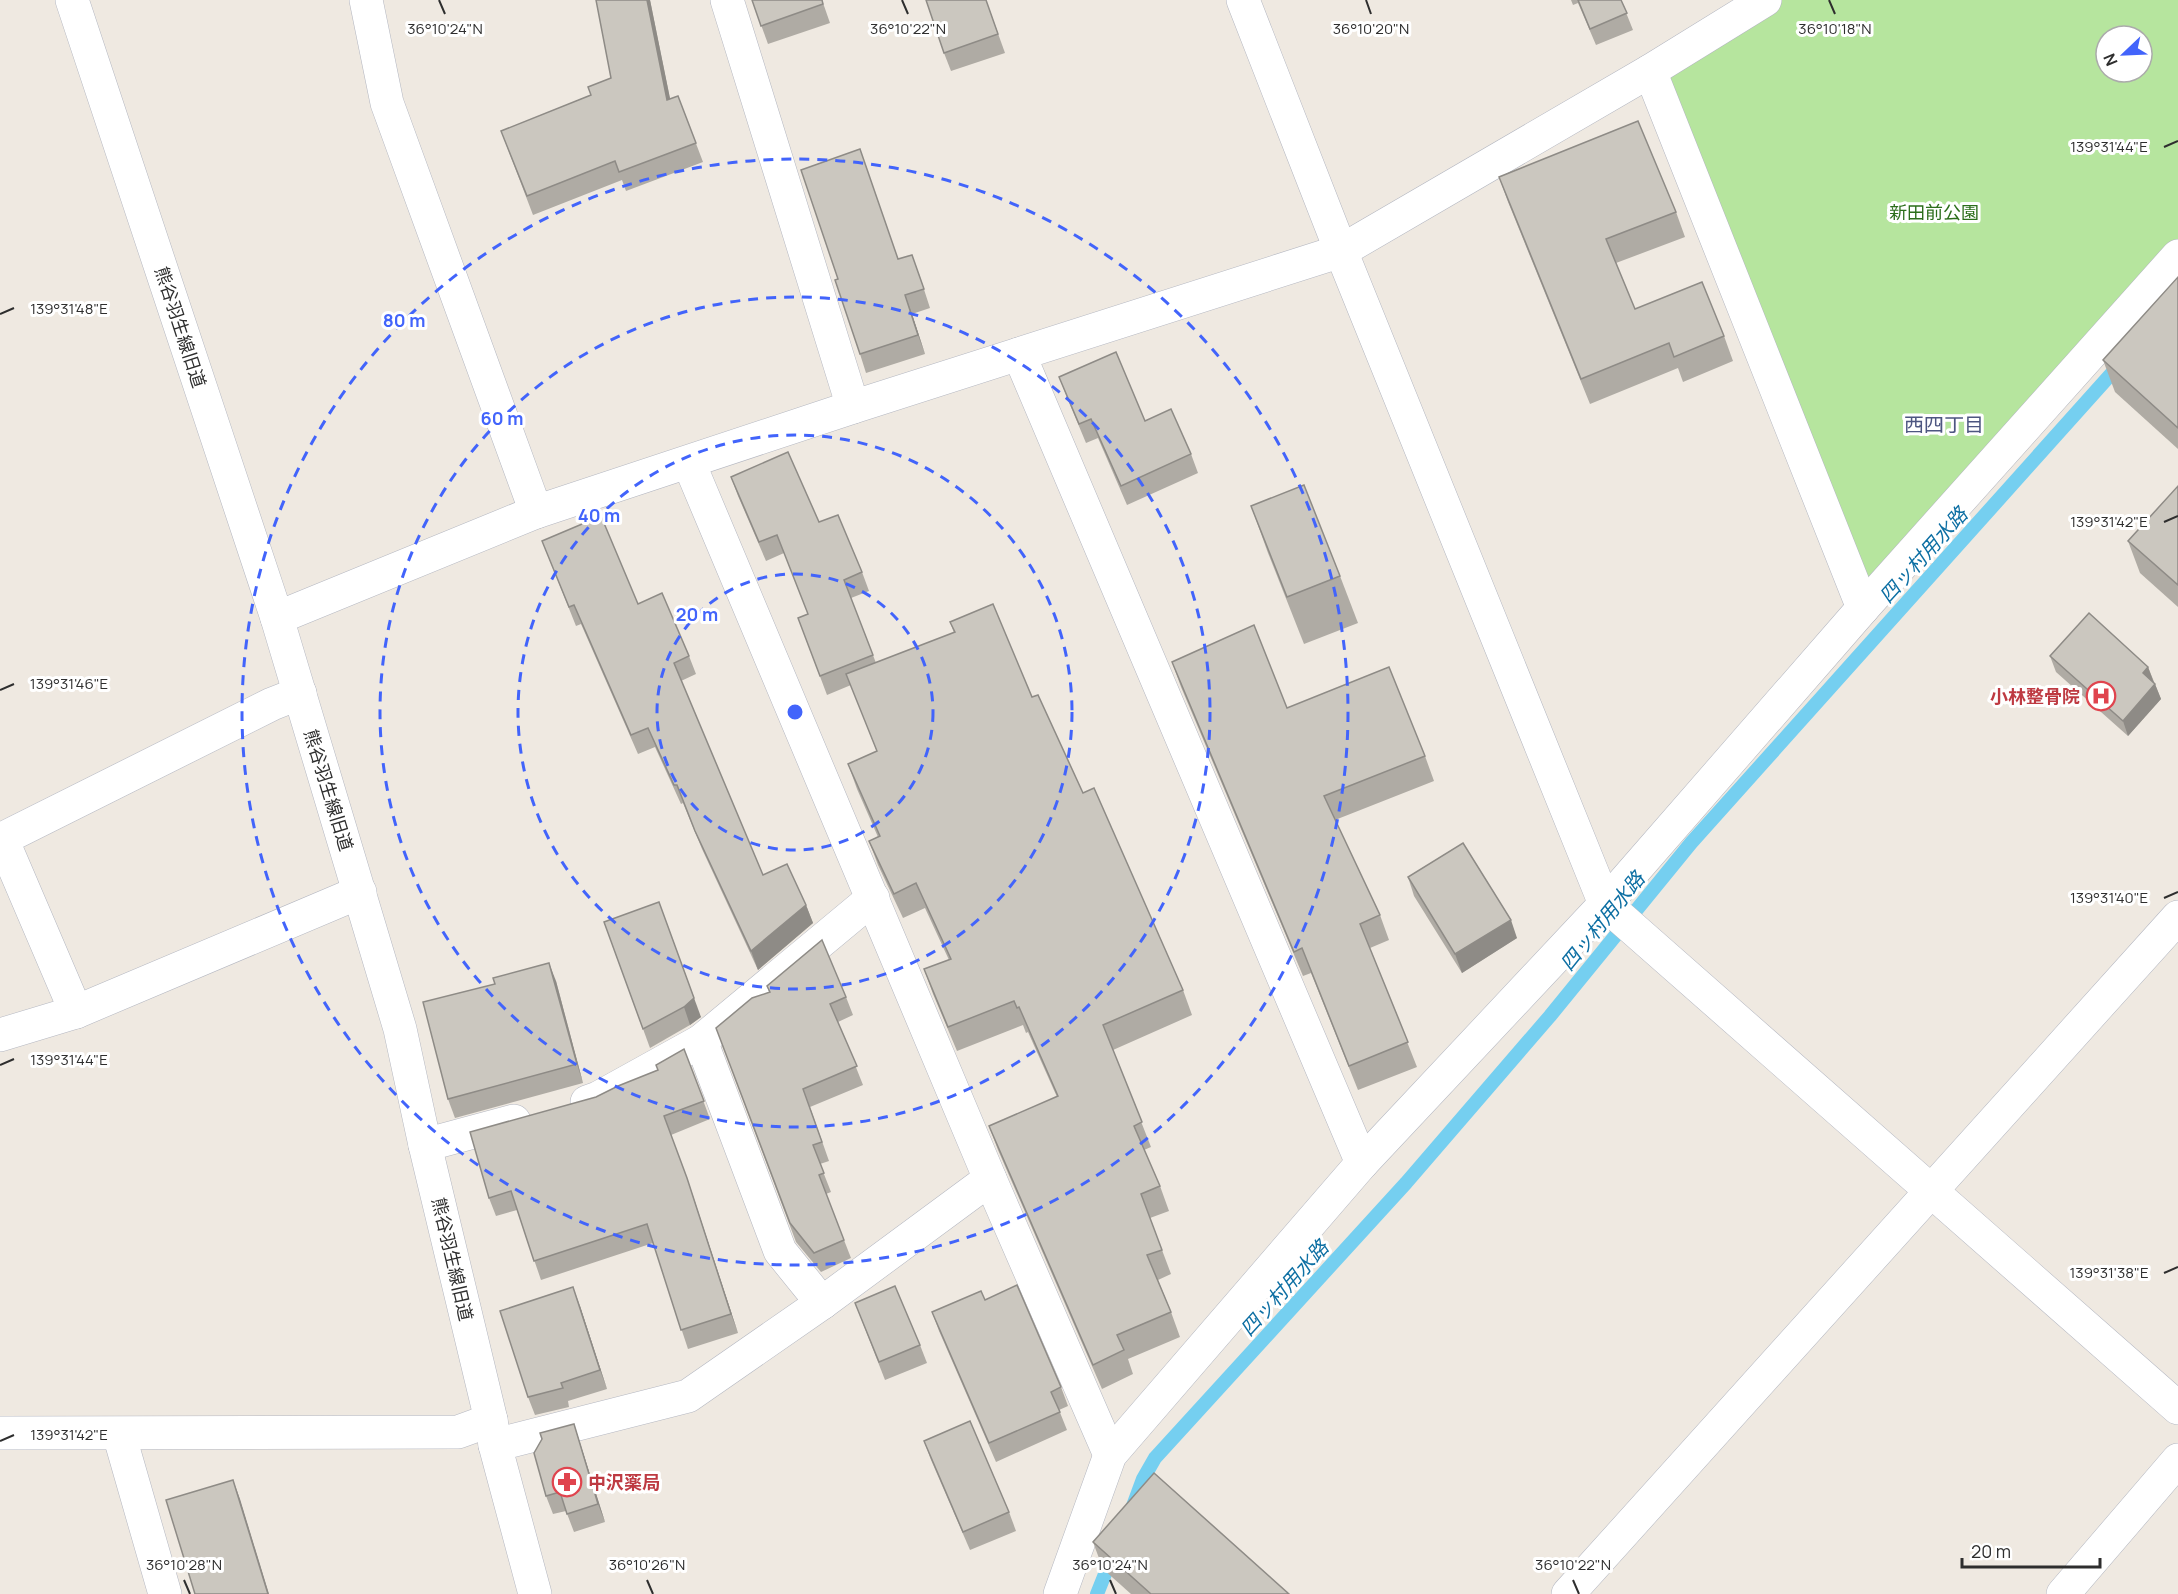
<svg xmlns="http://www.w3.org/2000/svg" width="2178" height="1594" viewBox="0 0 2178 1594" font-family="Manrope,'Noto Sans JP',sans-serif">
  <rect width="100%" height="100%" fill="#efe9e1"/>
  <path fill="#b6e59e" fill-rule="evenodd" d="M1765,0H2178V256L1863,608L1650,71ZM2106,36H2142V72H2106Z"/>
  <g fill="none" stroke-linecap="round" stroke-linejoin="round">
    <g stroke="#75cff0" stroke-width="14">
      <polyline points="1133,1506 1143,1479 1155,1458 1406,1183 1550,1016 1691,843 2121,363"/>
      <polyline points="1097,1594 1113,1554"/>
    </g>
    <g stroke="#b4b7c1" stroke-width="34">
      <g id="minor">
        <polyline points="366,0 387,103 536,512"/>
        <polyline points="727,0 853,407"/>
        <polyline points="1243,0 1341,251 1605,904 2178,1408"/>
        <polyline points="1650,71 1863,608"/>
        <polyline points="1019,354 1362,1163"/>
        <polyline points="689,463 990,1179 1110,1455"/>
        <polyline points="277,618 536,512 853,407 1341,251 1650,71 1765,0"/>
        <polyline points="76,1012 2,839 272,704 300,693"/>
        <polyline points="0,1035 76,1012 360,892"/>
        <polyline points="701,1041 780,1251 822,1303"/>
        <polyline points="587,1102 598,1098 701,1041 873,898"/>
        <polyline points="425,1145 514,1121"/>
        <polyline points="0,1433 458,1432 491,1420"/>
        <polyline points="119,1434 165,1594"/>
        <polyline points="495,1445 688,1396 822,1303 990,1179"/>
        <polyline points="1060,1594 1110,1455 1362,1163 1605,904 1863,608 2178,256"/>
        <polyline points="2063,1594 2178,1460"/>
      </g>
    </g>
    <g stroke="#b4b7c1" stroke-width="34">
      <g id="tertiary">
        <polyline points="72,0 277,618 400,1029 425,1145 491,1420 495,1445 535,1594"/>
        <polyline points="1568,1594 2178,917"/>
      </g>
    </g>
    <use href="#minor" stroke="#fff" stroke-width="33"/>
    <use href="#tertiary" stroke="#fff" stroke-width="33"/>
  </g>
  <g fill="#afaba4">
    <polygon points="596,0 650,0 670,99 678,96 703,162 626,191 622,180 533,215 501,131 591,95 611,78"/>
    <polygon points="752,0 822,0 830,23 768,44"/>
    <polygon points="986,0 1005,53 951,71 944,53"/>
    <polygon points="1571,0 1621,0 1633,30 1596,45 1578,3 1573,5"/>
    <polygon points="1499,177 1676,212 1685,237 1616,263 1635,309 1724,336 1733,361 1683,382 1678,368 1590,404 1508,202"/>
    <polygon points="899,259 919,274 930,308 912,314 925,354 866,373 860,354"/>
    <polygon points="2178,277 2178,449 2115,392 2103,360"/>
    <polygon points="1059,377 1145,421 1191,454 1198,473 1127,505 1098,438 1086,443 1066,395"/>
    <polygon points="731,477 819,522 862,572 869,591 851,598 876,663 954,633 950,622 1032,697 1083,793 1183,990 1192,1015 1113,1050 1151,1147 1144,1150 1160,1186 1169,1211 1150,1218 1171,1274 1158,1280 1171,1312 1180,1337 1128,1359 1133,1374 1102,1389 998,1150 989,1126 1057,1097 1028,1032 1026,1033 1023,1025 957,1051 933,994 924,969 949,960 925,908 903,918 878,865 869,841 878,837 857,789 848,764 877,752 851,685 827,695 798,618 808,614 784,553 766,561 738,496"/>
    <polygon points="2178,486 2178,607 2140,573 2128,541"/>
    <polygon points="1251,506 1340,576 1358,623 1304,644 1268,553"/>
    <polygon points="542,541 638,604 689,656 696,674 681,681 763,875 806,905 813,923 758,970 702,849 683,803 681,804 655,747 638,754 581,624 576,626"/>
    <polygon points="2050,656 2148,667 2161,699 2128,736 2056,672"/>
    <polygon points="1172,662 1287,708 1425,756 1434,781 1335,820 1380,915 1389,940 1370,948 1417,1067 1358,1090 1311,973 1303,976 1181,687"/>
    <polygon points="1408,877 1517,938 1462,973 1414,896"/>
    <polygon points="604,922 701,1017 690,1025 650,1048"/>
    <polygon points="556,981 583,1083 455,1118 448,1099"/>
    <polygon points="767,986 846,997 853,1015 838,1022 863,1085 810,1107 829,1161 820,1164 831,1192 826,1194 851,1258 821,1272 796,1242 716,1028 769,992"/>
    <polygon points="684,1049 710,1119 671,1135 693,1196 738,1333 688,1349 653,1243 541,1280 517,1210 496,1216 489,1198 596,1097 658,1070"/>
    <polygon points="985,1300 1061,1387 1068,1406 1059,1410 1067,1430 996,1462 939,1331 932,1312"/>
    <polygon points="855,1303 920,1345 927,1363 885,1380"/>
    <polygon points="580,1306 607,1389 568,1401 569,1407 535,1415 528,1397"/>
    <polygon points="574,1424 580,1443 605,1522 574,1532 566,1511 553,1514 546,1496"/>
    <polygon points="924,1441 1009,1512 1016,1531 970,1550 931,1460"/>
    <polygon points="1093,1542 1289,1594 1131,1594 1103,1569"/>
  </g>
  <g fill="#8e8b86">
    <polygon points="647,0 650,0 674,118 667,100"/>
    <polygon points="905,295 912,314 925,354 918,335"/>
    <polygon points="2148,667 2154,683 2143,673"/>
    <polygon points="2155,684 2161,699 2128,736 2123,721"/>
    <polygon points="659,902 701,1017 690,1025 684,1007"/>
    <polygon points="806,905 813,923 758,970 751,951"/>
    <polygon points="1511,920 1517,938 1462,973 1455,954"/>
    <polygon points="549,963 556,981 583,1083 577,1064"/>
    <polygon points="687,1178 693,1196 738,1333 731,1314"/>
    <polygon points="573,1287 580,1306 607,1389 600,1370"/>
    <polygon points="574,1424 580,1443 605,1522 598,1504"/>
    <polygon points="233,1480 240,1499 269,1594 268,1594"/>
  </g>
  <g fill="#cbc7bf" stroke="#8e8b86" stroke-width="1.5">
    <polygon points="596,0 647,0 667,100 678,96 696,143 619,172 615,161 527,196 501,131 591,95 588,87 611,78"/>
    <polygon points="752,0 822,0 823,4 761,26"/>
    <polygon points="926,0 986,0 998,34 944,53"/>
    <polygon points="1578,0 1621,0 1627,13 1590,29"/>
    <polygon points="1638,121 1676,212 1606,239 1635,309 1702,282 1724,336 1674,357 1669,343 1581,379 1499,177"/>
    <polygon points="860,149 898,259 912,255 924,289 905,295 918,335 860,354 835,280 838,279 801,170"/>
    <polygon points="2178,277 2178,428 2103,360"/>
    <polygon points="1116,352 1145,421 1171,409 1191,454 1121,486 1091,419 1079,424 1059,377"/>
    <polygon points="788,452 819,522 838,515 862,572 844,580 873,655 820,676 798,618 808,614 777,535 759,542 731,477"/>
    <polygon points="1304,485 1340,576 1287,597 1251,506"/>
    <polygon points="2178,486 2178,585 2128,541"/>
    <polygon points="601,516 638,604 662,593 689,656 674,663 763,875 787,864 806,905 751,951 695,831 677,785 674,785 648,728 631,735 574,605 569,607 542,541"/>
    <polygon points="993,604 1032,697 1038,695 1083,793 1094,788 1183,990 1103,1025 1142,1122 1134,1126 1160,1186 1141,1194 1162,1250 1147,1255 1171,1312 1117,1335 1124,1350 1093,1365 989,1126 1058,1096 1019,1007 1017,1008 1014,1001 948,1027 924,969 951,959 916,883 894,894 869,841 880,836 848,764 877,751 846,674 955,632 950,622"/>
    <polygon points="2089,613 2148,667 2143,673 2155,684 2123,721 2050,656"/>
    <polygon points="1254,625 1287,708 1389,667 1425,756 1324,796 1380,915 1360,924 1408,1042 1349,1066 1302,948 1294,952 1172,662"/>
    <polygon points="1463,843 1511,920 1455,954 1408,877"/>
    <polygon points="659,902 694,998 684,1007 643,1029 604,922"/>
    <polygon points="822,940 846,997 830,1004 857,1066 803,1089 822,1142 813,1145 824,1173 819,1175 844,1240 814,1253 790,1223 716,1028 752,998 770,992 767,986"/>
    <polygon points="549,963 577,1064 448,1099 423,1002 495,984 493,978"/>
    <polygon points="684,1049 704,1101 664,1116 687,1178 731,1314 681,1330 647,1224 534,1261 511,1191 489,1198 470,1132 596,1097 618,1086 658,1070 656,1065"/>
    <polygon points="1017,1285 1061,1387 1051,1392 1060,1412 989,1443 932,1312 981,1291 985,1300"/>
    <polygon points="895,1286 920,1345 879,1362 855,1303"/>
    <polygon points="573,1287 600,1370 561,1383 563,1388 528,1397 500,1311"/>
    <polygon points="970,1421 1009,1512 963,1532 924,1441"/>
    <polygon points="574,1424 598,1504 567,1514 560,1492 546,1496 534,1453 542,1439 540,1433"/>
    <polygon points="1154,1473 1289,1594 1151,1594 1093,1542"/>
    <polygon points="233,1480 268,1594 195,1594 166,1500"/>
  </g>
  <path fill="none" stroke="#2e2e2e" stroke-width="2" d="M439,0L445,14M902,0L908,14M1366,0L1371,14M1829,0L1835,14M2164,147L2178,141M0,314L14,308M2164,522L2178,516M0,690L14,684M2164,898L2178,892M0,1065L14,1059M2164,1273L2178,1267M0,1441L14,1435M184,1580L190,1594M647,1580L653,1594M1110,1580L1116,1594M1573,1580L1579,1594"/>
  <g fill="none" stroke="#4264fb" stroke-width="3" stroke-dasharray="10 8">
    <circle cx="795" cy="712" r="138"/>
    <circle cx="795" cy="712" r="277"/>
    <circle cx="795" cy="712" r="415"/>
    <circle cx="795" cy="712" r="553"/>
  </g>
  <defs>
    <g id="hospital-ring" transform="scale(1.5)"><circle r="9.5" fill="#fff" stroke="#e0444e" stroke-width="1.5"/><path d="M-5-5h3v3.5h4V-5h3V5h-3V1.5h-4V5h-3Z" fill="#e0444e"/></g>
    <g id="pharmacy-ring" transform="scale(1.5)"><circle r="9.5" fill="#fff" stroke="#e0444e" stroke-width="1.5"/><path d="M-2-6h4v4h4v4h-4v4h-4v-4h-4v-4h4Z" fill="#e0444e"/></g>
  </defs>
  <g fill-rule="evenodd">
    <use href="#hospital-ring" x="2101" y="696"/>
    <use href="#pharmacy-ring" x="567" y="1482"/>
  </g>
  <g text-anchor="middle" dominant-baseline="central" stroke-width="6" stroke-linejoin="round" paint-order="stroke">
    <g font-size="18" fill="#2c6e1b" stroke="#fff">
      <text x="1934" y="212">新田前公園</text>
    </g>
    <g font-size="18" fill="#2e2e2e" stroke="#fff">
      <text transform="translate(181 327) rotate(72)">熊谷羽生線旧道</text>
      <text transform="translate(329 790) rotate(73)">熊谷羽生線旧道</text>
      <text transform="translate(453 1259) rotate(77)">熊谷羽生線旧道</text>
    </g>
    <g font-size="18" font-weight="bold" fill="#be3a42" stroke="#fff" text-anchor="end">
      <text x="2080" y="696">小林整骨院</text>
      <text x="588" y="1482" text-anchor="start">中沢薬局</text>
    </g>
    <g font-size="20" fill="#4d5680" stroke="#fff">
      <text x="1944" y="424">西四丁目</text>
    </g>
    <g font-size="20" font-style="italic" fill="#0d6fa3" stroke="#fff">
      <text transform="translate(1923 555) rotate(-48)">四ッ村用水路</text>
      <text transform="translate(1602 921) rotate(-51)">四ッ村用水路</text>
      <text transform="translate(1284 1288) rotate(-48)">四ッ村用水路</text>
    </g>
  </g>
  <g font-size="15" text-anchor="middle" fill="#2e2e2e" stroke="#fff" stroke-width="6" stroke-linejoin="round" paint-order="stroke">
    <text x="445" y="34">36°10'24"N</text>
    <text x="908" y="34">36°10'22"N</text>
    <text x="1371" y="34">36°10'20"N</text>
    <text x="1835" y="34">36°10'18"N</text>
    <text x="2109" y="152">139°31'44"E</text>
    <text x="69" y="314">139°31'48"E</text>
    <text x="2109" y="527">139°31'42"E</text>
    <text x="69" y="689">139°31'46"E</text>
    <text x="2109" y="903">139°31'40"E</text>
    <text x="69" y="1065">139°31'44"E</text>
    <text x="2109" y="1278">139°31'38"E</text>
    <text x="69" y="1440">139°31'42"E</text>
    <text x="184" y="1570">36°10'28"N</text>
    <text x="647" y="1570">36°10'26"N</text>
    <text x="1110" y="1570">36°10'24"N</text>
    <text x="1573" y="1570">36°10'22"N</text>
  </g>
  <circle cx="795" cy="712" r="9" fill="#4264fb" stroke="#fff" stroke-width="3"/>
  <g font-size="18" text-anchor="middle" font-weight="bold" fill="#4264fb" stroke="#fff" stroke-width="6" stroke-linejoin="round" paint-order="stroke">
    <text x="404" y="327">80 m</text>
    <text x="502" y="425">60 m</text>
    <text x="599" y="522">40 m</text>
    <text x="697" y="621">20 m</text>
  </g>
  <g transform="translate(2124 54) rotate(247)"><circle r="28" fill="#ffffff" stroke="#ababab" stroke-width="1.5"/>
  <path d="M0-4.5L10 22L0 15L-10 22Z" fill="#4264fb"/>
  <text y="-9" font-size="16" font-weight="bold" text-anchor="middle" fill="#2e2e2e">N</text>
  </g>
  <path d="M1962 1558v9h138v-9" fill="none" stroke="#2e2e2e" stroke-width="3"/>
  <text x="1971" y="1558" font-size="18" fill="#2e2e2e" stroke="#ffffff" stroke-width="4.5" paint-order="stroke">20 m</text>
</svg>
